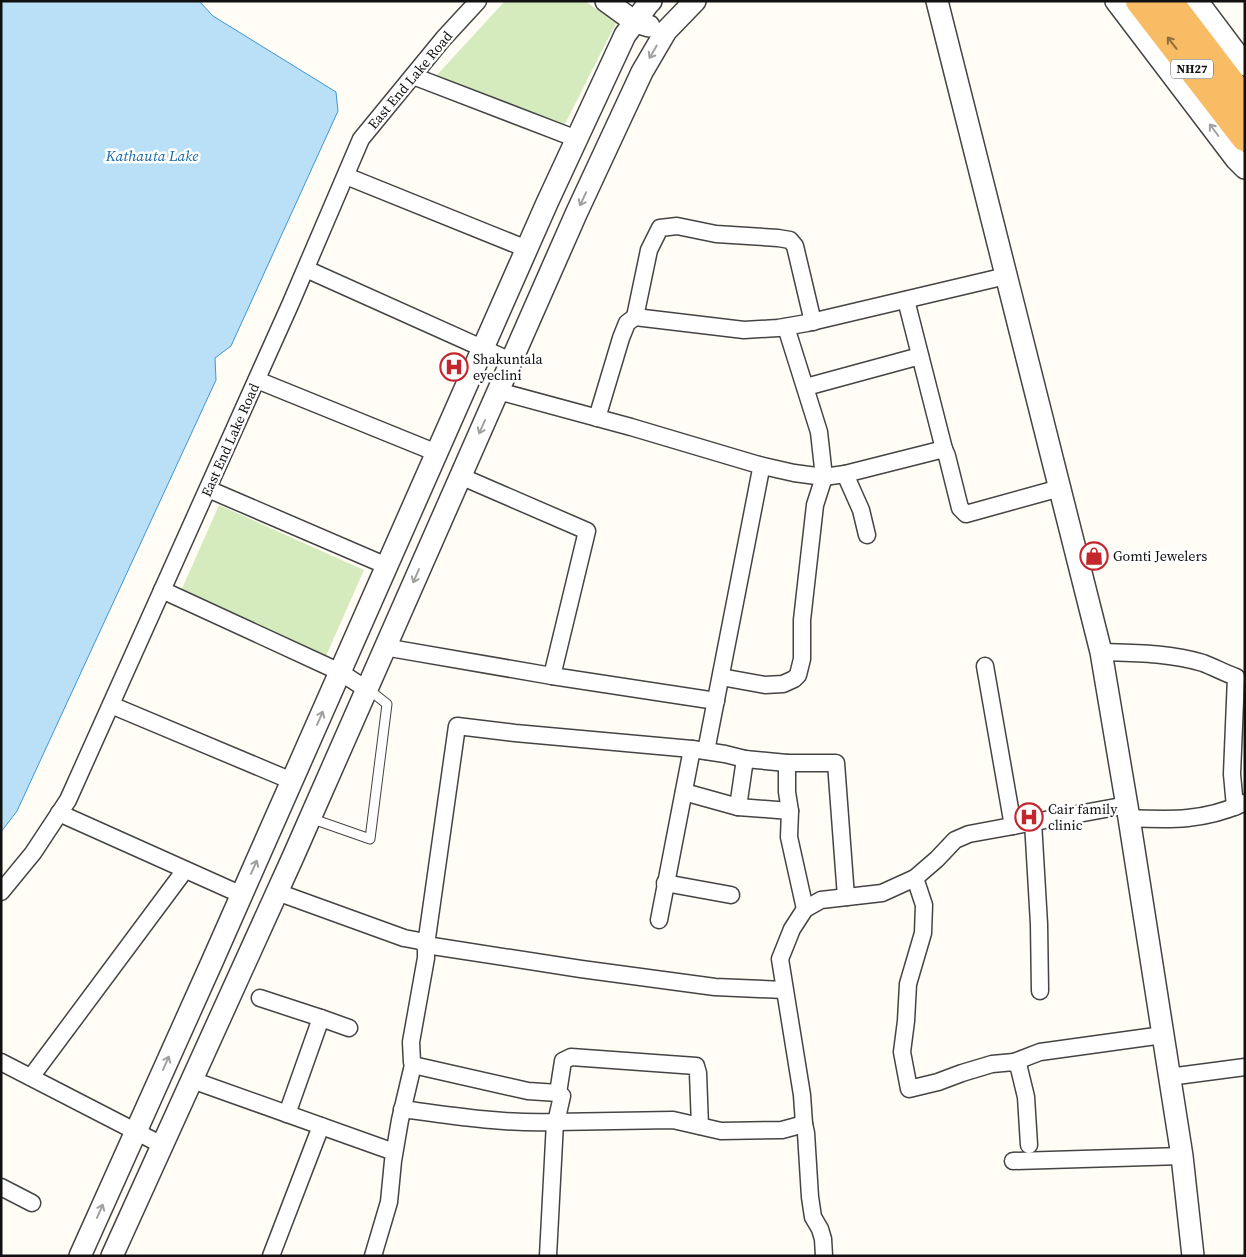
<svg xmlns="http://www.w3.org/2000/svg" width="1246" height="1257" viewBox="0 0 1246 1257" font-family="'Source Serif 4',serif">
  <rect width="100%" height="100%" fill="#fffdf5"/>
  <g fill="#d5ebbd">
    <polygon points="505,1 585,1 616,23 565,124 436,76"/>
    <polygon points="219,505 364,570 326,656 181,591"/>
  </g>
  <polygon fill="#b9e0f7" stroke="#3f96cf" points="1,1 199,1 213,16 336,92 338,111 231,346 215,358 216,380 17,811 1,832"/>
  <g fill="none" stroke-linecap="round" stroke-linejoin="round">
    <g stroke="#444" stroke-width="11">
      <polyline id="service" points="310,818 370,839 387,704 368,689"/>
    </g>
    <g stroke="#444" stroke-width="19">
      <g id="minor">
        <polyline points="413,76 577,139"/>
        <polyline points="346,176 527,249"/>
        <polyline points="306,269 511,361"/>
        <polyline points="906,300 944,449"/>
        <polyline points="635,317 649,250 660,228 677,226 716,234 778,238 790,240 795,246 813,322"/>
        <polyline points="257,380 437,453"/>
        <polyline points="806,387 920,356"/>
        <polyline points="498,391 631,427 759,465 761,469 706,751"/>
        <polyline points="597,418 621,338 627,323 635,317 744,330 778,328 807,323 1006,276"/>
        <polyline points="759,465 794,473 824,477 845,474 944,449 947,456 960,508 966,514 1060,488"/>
        <polyline points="845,474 861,510 867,535"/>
        <polyline points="460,476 587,531 552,676 716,701"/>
        <polyline points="208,489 387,566"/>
        <polyline points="162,590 340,672 366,689"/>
        <polyline points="384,647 552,676"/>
        <path d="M1101,652C1135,653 1170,653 1203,663C1214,667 1224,673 1236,677L1232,774L1235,807"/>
        <polyline points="985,666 1013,826"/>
        <polyline points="721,677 765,685 783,684 794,679 798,675 802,659 802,620 815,505 824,477 819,432 786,327"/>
        <polyline points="111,705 292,781"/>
        <polyline points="692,749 515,733 457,726 426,945 581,969 715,987 784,990"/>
        <polyline points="787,763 787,792 790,811 789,837 805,909"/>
        <polyline points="684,792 738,807 790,811"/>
        <polyline points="738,807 745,759"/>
        <polyline points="59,813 242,895"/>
        <path d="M1129,818C1172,820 1204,821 1244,803"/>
        <polyline points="1033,822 1039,924 1040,991"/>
        <polyline points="915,878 924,905 923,933 908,984 906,1021 902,1052 909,1089 938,1082 962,1073 992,1064 1014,1062 1019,1068 1026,1097 1029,1145"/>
        <polyline points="665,883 731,895"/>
        <polyline points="1,892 33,853 68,800 290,305 361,139 443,39 478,1"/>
        <polyline points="277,892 404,938 420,941 426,945 426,958 411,1042 412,1062 413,1065 528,1091 558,1093 562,1096 557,1118 555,1122 673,1120 721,1131 782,1130 804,1124 806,1133 810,1197 813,1217 820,1229 823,1239 824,1256"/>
        <polyline points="659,920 692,749 725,754 745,759 787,763 836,763 846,897"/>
        <polyline points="260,998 321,1018 287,1114"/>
        <polyline points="321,1018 349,1028"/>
        <polyline points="1,1062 162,1145"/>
        <polyline points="1014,1062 1040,1052 1163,1035"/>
        <polyline points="31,1077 185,870"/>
        <polyline points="1169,1077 1245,1067"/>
        <polyline points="192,1080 394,1152"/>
        <polyline points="558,1093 563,1061 571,1057 696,1066 698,1073 700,1126"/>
        <path d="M402,1109C453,1116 504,1124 555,1122L548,1256"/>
        <polyline points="804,1124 802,1095 780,959 792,929 805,909 821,900 882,893 915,878 937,859 955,840 969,834 1127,805"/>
        <polyline points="1013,1161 1182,1156"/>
        <polyline points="1,1187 32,1203"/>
        <polyline points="271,1256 321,1126"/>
        <polyline points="373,1256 389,1202 393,1161 400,1120 413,1065"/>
      </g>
    </g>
    <g stroke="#444" stroke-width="24">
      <g id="tertiary">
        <polyline points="606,1 635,22 649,26"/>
        <polyline points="937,1 1101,652 1129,818 1182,1156 1193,1256"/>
        <polyline points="1116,1 1236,159 1245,168"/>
        <polyline points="1197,1 1245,65"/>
        <polyline points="80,1256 212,962 547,203 625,35 648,4 651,1"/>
        <polyline points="112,1256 293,857 576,214 642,72 666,31 695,1"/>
      </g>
    </g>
    <g stroke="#222" stroke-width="30">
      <g id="trunk">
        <polyline points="1140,1 1245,137"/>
        <polyline points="1168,1 1245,102"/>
      </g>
    </g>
    <use href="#service" stroke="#fff" stroke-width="9"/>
    <use href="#minor" stroke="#fff" stroke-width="16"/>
    <use href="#tertiary" stroke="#fff" stroke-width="21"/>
    <use href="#trunk" stroke="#f7bc64" stroke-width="28"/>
  </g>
  <defs><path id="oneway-shaft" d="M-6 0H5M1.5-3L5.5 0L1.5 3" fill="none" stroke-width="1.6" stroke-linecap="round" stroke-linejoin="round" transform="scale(1.25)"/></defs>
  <use stroke="#906f3f" href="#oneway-shaft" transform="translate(1172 43) rotate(-128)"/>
  <g stroke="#a0a0a0">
    <use href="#oneway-shaft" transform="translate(653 52) rotate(120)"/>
    <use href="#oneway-shaft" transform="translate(1214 130) rotate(-127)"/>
    <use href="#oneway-shaft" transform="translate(583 199) rotate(115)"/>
    <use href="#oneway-shaft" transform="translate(482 427) rotate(114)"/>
    <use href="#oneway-shaft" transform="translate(416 576) rotate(114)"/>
    <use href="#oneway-shaft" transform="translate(320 718) rotate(-66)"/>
    <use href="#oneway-shaft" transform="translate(254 867) rotate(-66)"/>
    <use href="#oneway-shaft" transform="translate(166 1063) rotate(-66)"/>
    <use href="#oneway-shaft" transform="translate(100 1211) rotate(-66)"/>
  </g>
  <defs>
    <g id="hospital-ring" transform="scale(1.4375)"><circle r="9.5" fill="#fff" stroke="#c4262e" stroke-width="1.5"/><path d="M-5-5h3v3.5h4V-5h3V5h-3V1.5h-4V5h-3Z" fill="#c4262e"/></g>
    <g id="shop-ring" transform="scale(1.4375)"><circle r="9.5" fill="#fff" stroke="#c4262e" stroke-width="1.5"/><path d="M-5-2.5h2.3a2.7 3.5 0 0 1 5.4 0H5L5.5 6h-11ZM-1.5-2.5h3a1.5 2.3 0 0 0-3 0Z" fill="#c4262e"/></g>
  </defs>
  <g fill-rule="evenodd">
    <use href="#hospital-ring" x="454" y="367"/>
    <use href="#shop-ring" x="1094" y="556"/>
    <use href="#hospital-ring" x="1029" y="817"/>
  </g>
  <g text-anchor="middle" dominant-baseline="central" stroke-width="5" stroke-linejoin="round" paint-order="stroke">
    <rect fill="#fff" stroke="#585858" stroke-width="1" x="1171" y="59.5" width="42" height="19" rx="4"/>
    <g font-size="12" font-weight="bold" fill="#111">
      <text x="1192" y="69">NH27</text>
    </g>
    <g font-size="14" fill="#111" stroke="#fff">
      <text transform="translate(410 80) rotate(-50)">East End Lake Road</text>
      <text transform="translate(230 440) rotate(-66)">East End Lake Road</text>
    </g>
    <g font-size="14" fill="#111" stroke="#fff" text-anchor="start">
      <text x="473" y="359">Shakuntala<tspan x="473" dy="16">eyeclini</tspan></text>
      <text x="1113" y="556">Gomti Jewelers</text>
      <text x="1048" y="809">Cair family<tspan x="1048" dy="16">clinic</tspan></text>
    </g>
    <g font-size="15" font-style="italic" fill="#1768a6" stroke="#fff">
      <text x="152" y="155">Kathauta Lake</text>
    </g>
  </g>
  <rect width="1246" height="1257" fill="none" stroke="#111111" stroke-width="5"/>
</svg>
